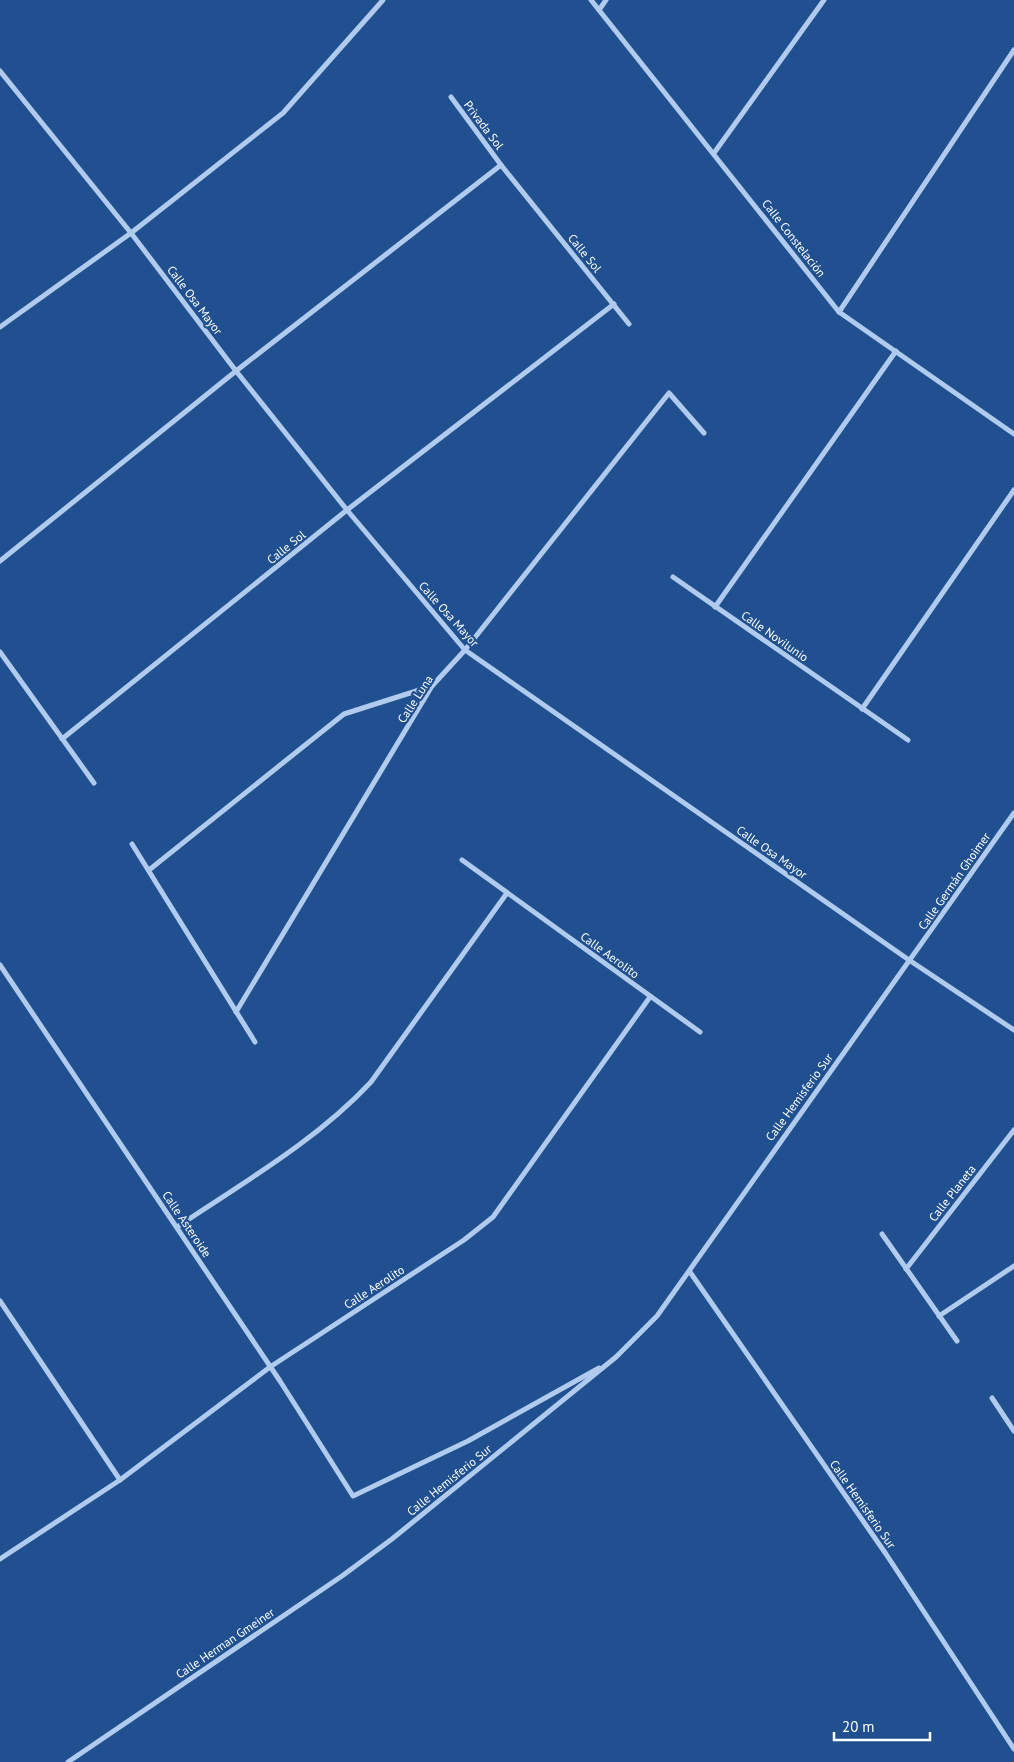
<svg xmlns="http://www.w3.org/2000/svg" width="1014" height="1762" viewBox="0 0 1014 1762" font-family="'PT Sans',sans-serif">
  <rect width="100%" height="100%" fill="#205090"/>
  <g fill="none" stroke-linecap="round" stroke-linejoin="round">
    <g stroke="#b0cbed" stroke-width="5">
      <polyline points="591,0 839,312 1014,434"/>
      <polyline points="599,10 606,0"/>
      <polyline points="0,71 131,233 236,371 347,510 465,650 909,960 1014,1030"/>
      <polyline points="451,97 501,165 629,324"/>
      <polyline points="714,153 824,0"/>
      <polyline points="839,312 1014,50"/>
      <polyline points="0,327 131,233 283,113 383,0"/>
      <polyline points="0,561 236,371 501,165"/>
      <polyline points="673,577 908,740"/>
      <polyline points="715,607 896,351"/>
      <polyline points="0,652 94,783"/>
      <polyline points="862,709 1014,490"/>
      <polyline points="62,739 347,510 614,304"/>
      <polyline points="132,844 255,1042"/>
      <polyline points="462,860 700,1032"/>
      <polyline points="149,870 344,714 432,686"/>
      <polyline points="0,965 280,1381 353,1496 468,1441 599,1368"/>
      <polyline points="236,1012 432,686 465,650 669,393 704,433"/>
      <path d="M177,1227C244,1182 316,1141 371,1082L507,893"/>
      <polyline points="882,1234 957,1341"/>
      <polyline points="906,1269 1014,1130"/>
      <polyline points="690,1272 886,1554 1014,1749"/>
      <polyline points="0,1301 120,1480"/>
      <polyline points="939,1316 1014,1266"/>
      <polyline points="992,1398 1014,1431"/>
      <polyline points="0,1559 120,1480 270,1367 464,1240 493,1217 650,997"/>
      <polyline points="68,1762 342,1576 392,1539 616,1357 657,1316 1014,813"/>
    </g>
  </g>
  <g text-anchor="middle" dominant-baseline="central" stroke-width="4.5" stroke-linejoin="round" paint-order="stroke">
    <g font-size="12" fill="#fff" stroke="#205090">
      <text transform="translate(484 125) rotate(53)">Privada Sol</text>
      <text transform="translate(794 238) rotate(52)">Calle Constelación</text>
      <text transform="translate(585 253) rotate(51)">Calle Sol</text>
      <text transform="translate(195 300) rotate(53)">Calle Osa Mayor</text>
      <text transform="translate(286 547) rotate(-39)">Calle Sol</text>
      <text transform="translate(449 614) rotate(48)">Calle Osa Mayor</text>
      <text transform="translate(775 636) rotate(35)">Calle Novilunio</text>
      <text transform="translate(415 699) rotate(-57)">Calle Luna</text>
      <text transform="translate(772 852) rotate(35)">Calle Osa Mayor</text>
      <text transform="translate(954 881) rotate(-55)">Calle Germán Ghoimer</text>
      <text transform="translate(610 955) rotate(36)">Calle Aerolito</text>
      <text transform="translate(799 1097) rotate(-54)">Calle Hemisferio Sur</text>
      <text transform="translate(952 1193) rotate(-52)">Calle Planeta</text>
      <text transform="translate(187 1224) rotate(56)">Calle Asteroide</text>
      <text transform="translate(374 1287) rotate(-33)">Calle Aerolito</text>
      <text transform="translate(449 1480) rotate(-39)">Calle Hemisferio Sur</text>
      <text transform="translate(863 1504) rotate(55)">Calle Hemisferio Sur</text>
      <text transform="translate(225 1643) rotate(-34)">Calle Herman Gmeiner</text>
    </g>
  </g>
  <path d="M834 1732v8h96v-8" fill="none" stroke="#ffffff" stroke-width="2.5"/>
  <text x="842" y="1732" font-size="15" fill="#ffffff" stroke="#205090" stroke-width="4" paint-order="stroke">20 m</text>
</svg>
